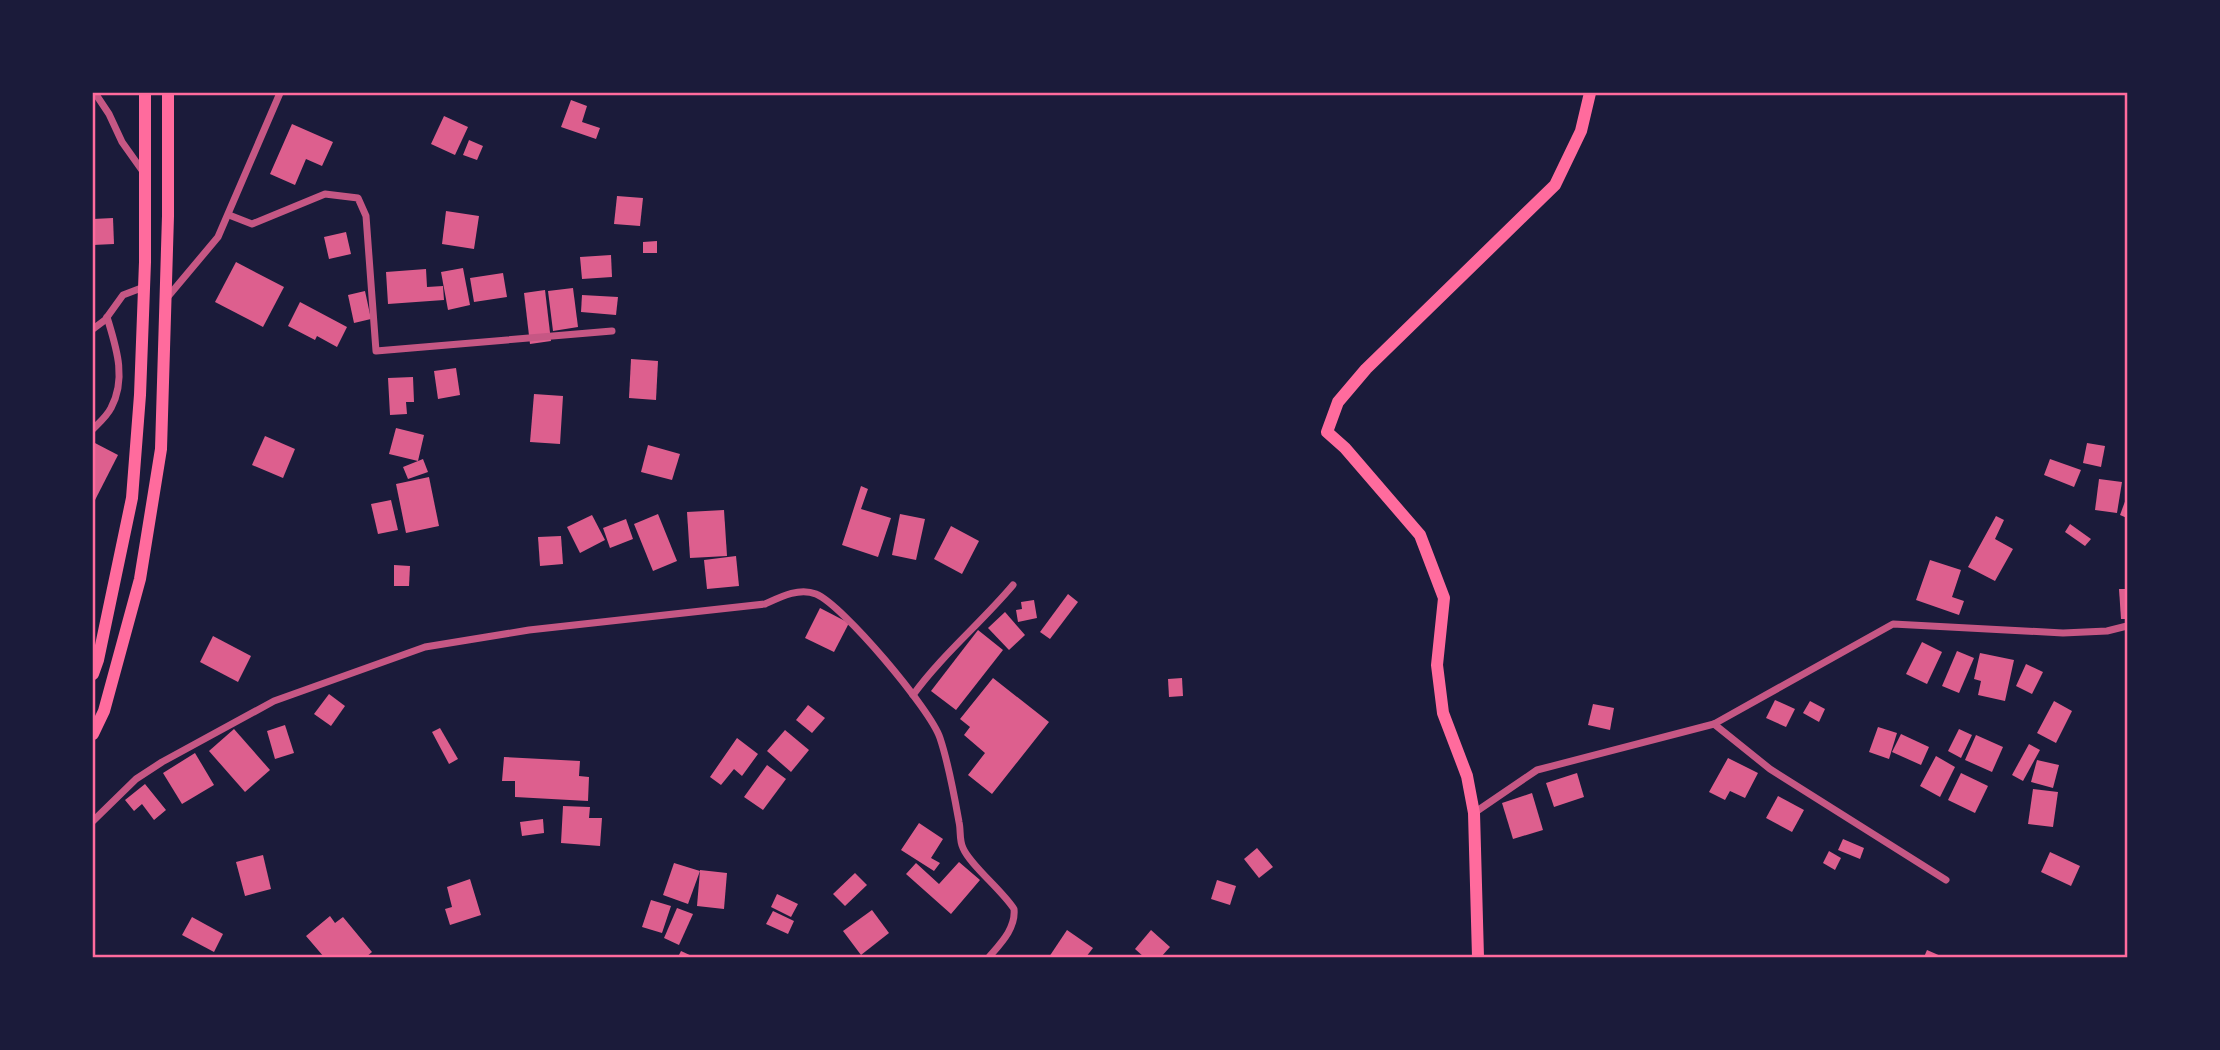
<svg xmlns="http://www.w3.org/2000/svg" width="2220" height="1050" viewBox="0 0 2220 1050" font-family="Poppins,sans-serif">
  <rect width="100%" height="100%" fill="#1b1b3a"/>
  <g fill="#dd5f8e">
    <polygon points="571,100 587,106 582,122 600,128 596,139 561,127"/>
    <polygon points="444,116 468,127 455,155 431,144"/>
    <polygon points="292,124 333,142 322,166 306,159 295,185 270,174"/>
    <polygon points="469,140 483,146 477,160 463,155"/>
    <polygon points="617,196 643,198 640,226 614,224"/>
    <polygon points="446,211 479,216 474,249 442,244"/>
    <polygon points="113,218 114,244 93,245 93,219"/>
    <polygon points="346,232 351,254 329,259 324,237"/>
    <polygon points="657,241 657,253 643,253 643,242"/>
    <polygon points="611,255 612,277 582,279 580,257"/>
    <polygon points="236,262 284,287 263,327 215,302"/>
    <polygon points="463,268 470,305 448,310 441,272"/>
    <polygon points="426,269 427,287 443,286 444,300 388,304 386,272"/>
    <polygon points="503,273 507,297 474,302 470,278"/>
    <polygon points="573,288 578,327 553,331 548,291"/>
    <polygon points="545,290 551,341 530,344 524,293"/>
    <polygon points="365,291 371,319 354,323 348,295"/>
    <polygon points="582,295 618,297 616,315 581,312"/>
    <polygon points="300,302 347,327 337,347 317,336 315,340 288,326"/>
    <polygon points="631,359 658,361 656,400 629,398"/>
    <polygon points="456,368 460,395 438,399 434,371"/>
    <polygon points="413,377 414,402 406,402 407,414 390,415 388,378"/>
    <polygon points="534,394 563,396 560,444 530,442"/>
    <polygon points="396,428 424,435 418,461 389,454"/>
    <polygon points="265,436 295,449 283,478 252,465"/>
    <polygon points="93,442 118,455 93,504"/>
    <polygon points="2087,443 2105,446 2101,467 2083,463"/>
    <polygon points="648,445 680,454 672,480 641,472"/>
    <polygon points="423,459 428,472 408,479 403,467"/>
    <polygon points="2050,459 2081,470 2074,487 2044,475"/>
    <polygon points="429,477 439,526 406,533 396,484"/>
    <polygon points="2099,479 2122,482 2117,513 2095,510"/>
    <polygon points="861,486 868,489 861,509 891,518 878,557 842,545"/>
    <polygon points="2127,496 2127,518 2120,515"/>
    <polygon points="391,500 398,530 378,534 371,504"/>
    <polygon points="724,510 727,556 690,558 687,512"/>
    <polygon points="658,514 677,561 653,571 634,524"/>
    <polygon points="900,514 925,519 916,560 892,555"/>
    <polygon points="592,515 605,540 580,553 567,527"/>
    <polygon points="1996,516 2004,520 1995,539 2013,549 1995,581 1968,567"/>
    <polygon points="626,519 633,539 610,548 603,528"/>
    <polygon points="2070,524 2091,539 2085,546 2065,532"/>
    <polygon points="951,526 979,541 962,574 934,559"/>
    <polygon points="561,536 563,564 540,566 538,537"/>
    <polygon points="736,556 739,586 707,589 704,560"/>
    <polygon points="1930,560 1961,570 1952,597 1964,601 1959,615 1916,600"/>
    <polygon points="394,565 410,566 409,586 394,586"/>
    <polygon points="2119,589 2127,589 2127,619 2121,619"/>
    <polygon points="1068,594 1078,602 1050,639 1040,632"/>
    <polygon points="1034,600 1037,618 1018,622 1016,610 1022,609 1021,602"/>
    <polygon points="820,608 849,623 834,652 805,638"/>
    <polygon points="1005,612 1025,635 1009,650 988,628"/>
    <polygon points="978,630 1003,650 956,710 931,691"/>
    <polygon points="213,636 251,656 238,682 200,662"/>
    <polygon points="1922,642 1942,652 1927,684 1906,674"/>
    <polygon points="1957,651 1974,658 1959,693 1942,686"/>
    <polygon points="1980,653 2014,660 2005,701 1978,695 1981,681 1974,679"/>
    <polygon points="2026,664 2043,672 2032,694 2016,686"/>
    <polygon points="993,678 1049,722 992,794 968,775 985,753 964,735 970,727 960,719"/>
    <polygon points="1182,678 1183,696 1169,697 1168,679"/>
    <polygon points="329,694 345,706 331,726 314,714"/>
    <polygon points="1775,700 1795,709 1786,727 1766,718"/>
    <polygon points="1810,701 1825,709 1819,722 1803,713"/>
    <polygon points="2054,701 2072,711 2056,743 2037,733"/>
    <polygon points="1593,704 1614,708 1610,730 1588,725"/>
    <polygon points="808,705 825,718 812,733 796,720"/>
    <polygon points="285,725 294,753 275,759 267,731"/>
    <polygon points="1878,727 1897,733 1889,759 1869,752"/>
    <polygon points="440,728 458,759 449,764 432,732"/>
    <polygon points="234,729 270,770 245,792 209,751"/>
    <polygon points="1959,729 1972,735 1961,758 1948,751"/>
    <polygon points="785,730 809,750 791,772 767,751"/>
    <polygon points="1901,734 1929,747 1921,765 1892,752"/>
    <polygon points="1976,735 2003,747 1992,772 1965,760"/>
    <polygon points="737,738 758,754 742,776 734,769 721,785 710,777"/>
    <polygon points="2029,744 2040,750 2023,781 2012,775"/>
    <polygon points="195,753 214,785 182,804 163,773"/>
    <polygon points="1936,756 1955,767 1940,797 1920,786"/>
    <polygon points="504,757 580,761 579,776 589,777 588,801 515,797 515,781 502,781"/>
    <polygon points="1728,758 1758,773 1745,798 1730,791 1725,800 1709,792"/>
    <polygon points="2037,760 2059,765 2053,788 2031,782"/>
    <polygon points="767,765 786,779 763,810 744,797"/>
    <polygon points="1577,773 1584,797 1554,807 1546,783"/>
    <polygon points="1961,773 1988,786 1975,813 1948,800"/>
    <polygon points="145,784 166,810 154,820 142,804 134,811 125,800"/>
    <polygon points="2033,789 2058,792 2053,827 2028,824"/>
    <polygon points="1532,793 1543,830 1513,839 1502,803"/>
    <polygon points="1778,796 1804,810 1792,832 1766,818"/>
    <polygon points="563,806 590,807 589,818 602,818 600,846 561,843"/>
    <polygon points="543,819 544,833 522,836 520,822"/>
    <polygon points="919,823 943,839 931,858 940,863 934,871 901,850"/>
    <polygon points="1843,839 1864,848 1860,859 1838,850"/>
    <polygon points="1257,848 1273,867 1259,878 1244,859"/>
    <polygon points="1829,851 1841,858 1835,870 1823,863"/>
    <polygon points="2050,852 2080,866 2071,886 2041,872"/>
    <polygon points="263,855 271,889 245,896 236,862"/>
    <polygon points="959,862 980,880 951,914 906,874 916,863 939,884"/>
    <polygon points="674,863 700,871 688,904 663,895"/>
    <polygon points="700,870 727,873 724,909 697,906"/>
    <polygon points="855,873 867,885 845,906 833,894"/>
    <polygon points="470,879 481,915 450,925 445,909 452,907 447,887"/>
    <polygon points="1217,880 1236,886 1230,905 1211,899"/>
    <polygon points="777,894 798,904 791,917 771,907"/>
    <polygon points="651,900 671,906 662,933 642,927"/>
    <polygon points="677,908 693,914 679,945 664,938"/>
    <polygon points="872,910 889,933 861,955 843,931"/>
    <polygon points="773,911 794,921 788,934 766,924"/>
    <polygon points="330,916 335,923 343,917 372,952 366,957 324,957 306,936"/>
    <polygon points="192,917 223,934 214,952 182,935"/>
    <polygon points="1067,930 1093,948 1086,957 1049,957"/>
    <polygon points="1151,930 1170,947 1161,957 1144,957 1135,949"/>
    <polygon points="1927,950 1943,957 1924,957"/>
    <polygon points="681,951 694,957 678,957"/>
  </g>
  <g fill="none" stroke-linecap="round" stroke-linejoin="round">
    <g stroke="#c65784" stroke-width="7">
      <polyline points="95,93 109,114 122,142 144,173"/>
      <polyline points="229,215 252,224 325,194 358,198 366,216 376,351 612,331"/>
      <polyline points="166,299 218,237 280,93"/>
      <polyline points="93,329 105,320 123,295 144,287"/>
      <path d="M93,429C99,423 107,416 111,408C127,378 116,347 107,317"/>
      <path d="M913,695C942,655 981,623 1013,585"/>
      <polyline points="1714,724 1770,769 1946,880"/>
      <polyline points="1474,813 1537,770 1714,724 1893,624 2063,633 2107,631 2127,626"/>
      <path d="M93,821L136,779L162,762L274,701L425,647L529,630L765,604C780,597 799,587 816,594C843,605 931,710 940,738C949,765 954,794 959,822C961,830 959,840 963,848C970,865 1002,890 1014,909C1016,928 1001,943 989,957"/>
    </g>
    <g stroke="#ff6b9d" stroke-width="12">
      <polyline points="93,674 98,660 132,498 140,395 145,262 145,93"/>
      <polyline points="93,734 104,711 140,579 161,449 168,216 168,93"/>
      <polyline points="1478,957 1474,813 1467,776 1443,713 1437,665 1444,598 1420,535 1345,448 1327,432 1338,402 1366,369 1555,185 1581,131 1590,93"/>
    </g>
  </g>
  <rect width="2220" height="1050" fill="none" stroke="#1b1b3a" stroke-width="189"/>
  <rect x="94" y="94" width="2032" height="862" fill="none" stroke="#ff6b9d" stroke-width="2.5"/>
</svg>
